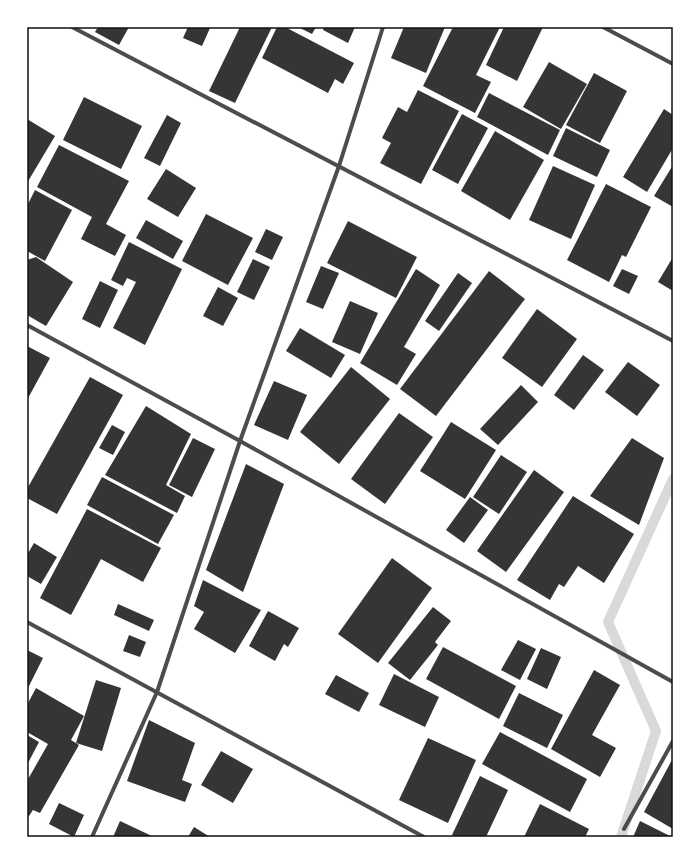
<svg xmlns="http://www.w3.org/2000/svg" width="700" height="864" viewBox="0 0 700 864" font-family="'Noto Sans',sans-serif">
  <rect width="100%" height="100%" fill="#fff"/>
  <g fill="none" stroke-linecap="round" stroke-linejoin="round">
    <polyline stroke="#d9d9d9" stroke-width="10" points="621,837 656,731 608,622 673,479"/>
  </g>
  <g fill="#353535">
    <polygon points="98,27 129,27 119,45 95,32"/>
    <polygon points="188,27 208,27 210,28 202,46 183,38"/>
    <polygon points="240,27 272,27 235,103 209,91"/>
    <polygon points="277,27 285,27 354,63 343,84 335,79 328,93 262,58"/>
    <polygon points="298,27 316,27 312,34"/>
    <polygon points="324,27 355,27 348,43 323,30"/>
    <polygon points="404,27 445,27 426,73 391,58"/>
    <polygon points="453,27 500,27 476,75 491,82 475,113 423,86"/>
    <polygon points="504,27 543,27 517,81 486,65"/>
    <polygon points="549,62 587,84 561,129 523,107"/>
    <polygon points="594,73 627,91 600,143 566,125"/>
    <polygon points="418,90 459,111 421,184 380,163 391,143 382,138 398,107 407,112"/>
    <polygon points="489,93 560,130 548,155 477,117"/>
    <polygon points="84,97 142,126 121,169 63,140"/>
    <polygon points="664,109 673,115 673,148 647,192 623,177"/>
    <polygon points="462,114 488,128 458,184 432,170"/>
    <polygon points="167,115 181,123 160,166 144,158"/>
    <polygon points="27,119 55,136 27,183"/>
    <polygon points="566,128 610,150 597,177 553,156"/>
    <polygon points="495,131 544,160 510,220 461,191"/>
    <polygon points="59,145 129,181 106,224 126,235 115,256 81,239 92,217 37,187"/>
    <polygon points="673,165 673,207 654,196"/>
    <polygon points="553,166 595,185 571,239 529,220"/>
    <polygon points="166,169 196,188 178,217 147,199"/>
    <polygon points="606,184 651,207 626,257 622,255 609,282 567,260"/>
    <polygon points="35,190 72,210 45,261 27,251 27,206"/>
    <polygon points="206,214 253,238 228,285 182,261"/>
    <polygon points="146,220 183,241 173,259 136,238"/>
    <polygon points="348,221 417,257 396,298 327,263"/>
    <polygon points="266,229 283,237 272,260 255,252"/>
    <polygon points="129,242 182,269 145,345 113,328 136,282 127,278 123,286 111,280"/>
    <polygon points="36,257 73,282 46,326 27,315 27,260"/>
    <polygon points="673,257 673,291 658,282"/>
    <polygon points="253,259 270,267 254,300 237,292"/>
    <polygon points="321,266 339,273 323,309 306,302"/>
    <polygon points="416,269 440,285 404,347 416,354 397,385 360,363"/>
    <polygon points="622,269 638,276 629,294 613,286"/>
    <polygon points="489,271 525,299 436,416 400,389"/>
    <polygon points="458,273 472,283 439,331 425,321"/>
    <polygon points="100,281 118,290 100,328 82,319"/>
    <polygon points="218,287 238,298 223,326 203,316"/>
    <polygon points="350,301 378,313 360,354 332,342"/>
    <polygon points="537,309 577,339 542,387 502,358"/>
    <polygon points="300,328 345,355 331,378 286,351"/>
    <polygon points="27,346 50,358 27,400"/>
    <polygon points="583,355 604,370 574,410 554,395"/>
    <polygon points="628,362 660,385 637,416 605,392"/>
    <polygon points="351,367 390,399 339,464 300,432"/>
    <polygon points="90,377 123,395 57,514 27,498 27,489"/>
    <polygon points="274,381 307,395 288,440 254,425"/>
    <polygon points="521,385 538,402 498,445 480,429"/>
    <polygon points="146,406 191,434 166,485 185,496 177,513 105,475"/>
    <polygon points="399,413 433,437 385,504 351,479"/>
    <polygon points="451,422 496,450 465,499 420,471"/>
    <polygon points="112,425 125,432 113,455 99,448"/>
    <polygon points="193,438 215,449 192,497 169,485"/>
    <polygon points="632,438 664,458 639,525 590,496"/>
    <polygon points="501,455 527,472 499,514 473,497"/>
    <polygon points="246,464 284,484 243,592 206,570"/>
    <polygon points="534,470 564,492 506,572 477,551"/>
    <polygon points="102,477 174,515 158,544 87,505"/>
    <polygon points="573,496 634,534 604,583 578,566 564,587 559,584 550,600 517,580"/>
    <polygon points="470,497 488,510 464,543 446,530"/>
    <polygon points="87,509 161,548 143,582 101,559 71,615 40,598"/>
    <polygon points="34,543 57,557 41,584 27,576 27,555"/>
    <polygon points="392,558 432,588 378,663 338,634"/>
    <polygon points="203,580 261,610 235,653 194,629 204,612 194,606"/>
    <polygon points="118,604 154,620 149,631 114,615"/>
    <polygon points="433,607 451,621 435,642 438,645 410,680 388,663"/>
    <polygon points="268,611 299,628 288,647 284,644 275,661 249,646"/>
    <polygon points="129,635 146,642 140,657 123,651"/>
    <polygon points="518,640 536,649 520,680 501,670"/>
    <polygon points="443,647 516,686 499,719 426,679"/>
    <polygon points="541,648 561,657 547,689 527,679"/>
    <polygon points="27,650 43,658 27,690"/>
    <polygon points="594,670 620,685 592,735 616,748 600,777 551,749"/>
    <polygon points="394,674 439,697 425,727 379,705"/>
    <polygon points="336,675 369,693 359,712 325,694"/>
    <polygon points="96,680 121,688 102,751 76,743"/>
    <polygon points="36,688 84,716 71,740 79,745 40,813 33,810 27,819 27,781 48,744 27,732 27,705"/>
    <polygon points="519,693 563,715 547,748 503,726"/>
    <polygon points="149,720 195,743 182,780 192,784 185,802 127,781"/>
    <polygon points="500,732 587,779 570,812 482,764"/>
    <polygon points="27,735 39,742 27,765"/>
    <polygon points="428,738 476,760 448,823 399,800"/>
    <polygon points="221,751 253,769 233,803 201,785"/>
    <polygon points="673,758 673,829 644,812"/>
    <polygon points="480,776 508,790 486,837 456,837 452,835"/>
    <polygon points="59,803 84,815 74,837 49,824"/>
    <polygon points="540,804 589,829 585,837 524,837"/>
    <polygon points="120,821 154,837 113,837"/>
    <polygon points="640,821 672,837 633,837"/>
    <polygon points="194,827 210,837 188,837"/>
  </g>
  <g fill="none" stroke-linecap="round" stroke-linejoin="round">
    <g stroke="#4c4c4c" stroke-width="4">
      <polyline points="72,27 673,341"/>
      <polyline points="603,27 673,64"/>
      <polyline points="27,325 240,441 673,682"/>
      <polyline points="27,622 424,837"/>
      <polyline points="624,829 673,741"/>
      <polyline points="92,837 157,692 240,441 339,166 383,27"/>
    </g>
  </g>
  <rect width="700" height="864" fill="none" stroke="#ffffff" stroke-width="56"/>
  <rect x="28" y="28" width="644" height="808" fill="none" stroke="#111" stroke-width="1.5"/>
</svg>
